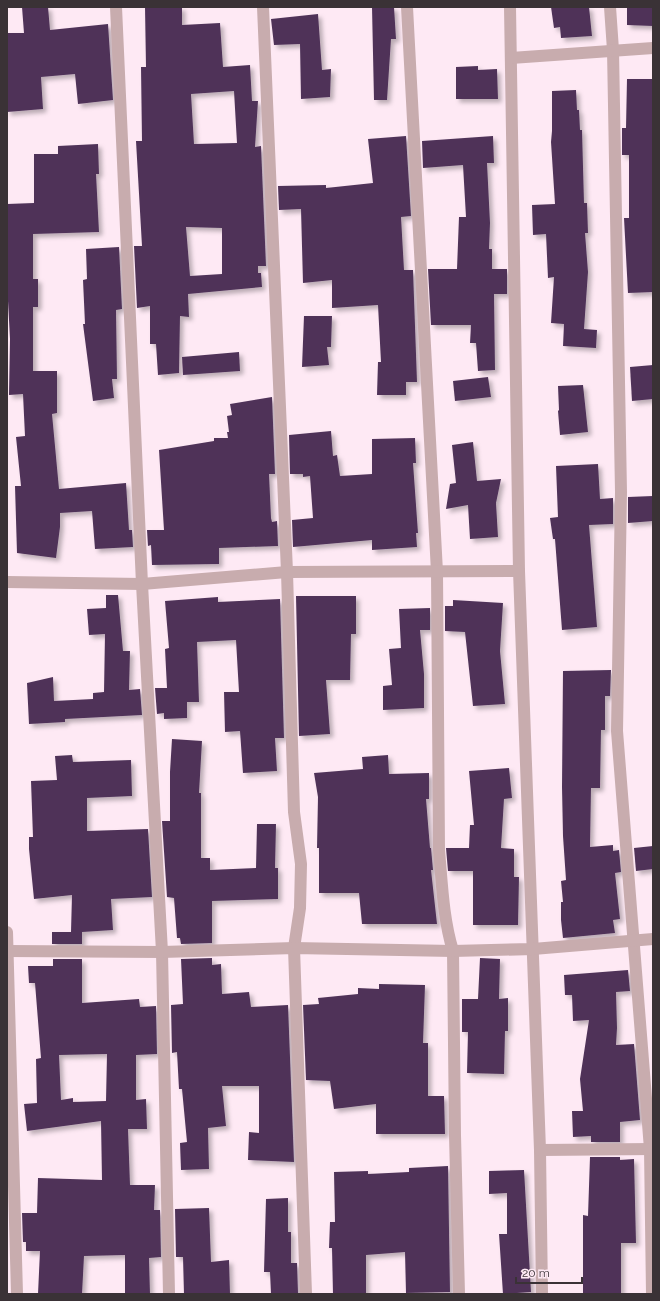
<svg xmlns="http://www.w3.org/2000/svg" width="660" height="1301" viewBox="0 0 660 1301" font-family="Raleway,sans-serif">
  <defs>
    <filter id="shadow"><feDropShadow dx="3.5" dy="3.5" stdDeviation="2" flood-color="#0004"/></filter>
  </defs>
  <rect width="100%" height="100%" fill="#fee9f4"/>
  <g fill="#4f3359" fill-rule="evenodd" filter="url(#shadow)">
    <polygon points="22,7 48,7 50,30 108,24 113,100 78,104 75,74 41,77 43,109 7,112 7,33 24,33"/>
    <path d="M145,7H182V25L220,23L223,67L250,65L252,101H258L255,147L261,146L266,266H258V273H261L262,287L188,294L189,317L180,316L179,373L158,375L156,344H150V306L137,308L134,246H142L136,141H142L141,67H146ZM234,91L237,143L194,144L191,94ZM186,227L222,228V274L190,276Z"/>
    <polygon points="372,7 394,7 396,39 391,39 387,100 374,100"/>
    <polygon points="551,7 589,7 592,36 561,38 560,27 554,28"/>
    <polygon points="627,7 653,7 653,26 627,25"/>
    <polygon points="318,14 322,70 331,69 330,97 301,99 300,44 274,45 271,19"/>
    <polygon points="478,66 478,70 497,69 498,99 456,99 456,67"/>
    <polygon points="627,79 653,79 653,292 628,293 624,218 629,218 629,155 622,155 622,128 626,128"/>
    <polygon points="576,90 577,110 579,110 580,130 582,130 584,203 587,203 588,233 585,233 588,272 584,329 597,330 596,348 563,346 564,324 551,323 554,277 548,278 546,234 533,235 532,205 555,204 551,142 552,131 552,91"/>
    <polygon points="406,136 411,216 401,217 404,270 413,270 417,382 406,382 406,395 377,395 378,362 381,362 378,305 332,308 332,280 303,283 301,209 279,210 278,186 326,185 326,188 373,183 368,139"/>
    <polygon points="493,136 494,163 487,163 490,223 489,249 492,249 492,269 507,269 507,294 494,294 495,370 478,371 476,343 470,343 471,325 431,325 428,269 457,269 459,217 466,217 463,165 423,168 422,141"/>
    <polygon points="98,144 99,174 96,174 99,232 33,234 33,279 38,279 38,307 33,307 33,371 57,371 57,413 52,414 59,489 126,483 129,530 132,530 133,547 95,549 92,511 60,513 60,527 56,558 17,553 15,486 21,486 16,437 25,436 23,394 9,395 10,339 7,282 7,204 34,203 34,154 58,154 58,146"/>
    <polygon points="119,247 122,309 116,310 117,379 112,379 114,398 93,401 83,324 85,324 83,280 87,279 86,249"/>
    <polygon points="304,316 332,316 331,347 327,347 329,365 302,367"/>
    <polygon points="239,352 240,371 183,375 182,357"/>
    <polygon points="653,365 653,399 632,401 630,367"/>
    <polygon points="488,377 491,397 455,401 453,381"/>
    <polygon points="583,385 588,432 560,435 558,411 559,410 558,386"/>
    <polygon points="272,397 275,474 269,474 271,518 272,522 277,521 278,546 219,548 219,564 152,565 151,545 148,546 147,530 164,530 159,450 214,441 214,438 228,438 227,432 229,432 227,416 232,415 230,404"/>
    <polygon points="331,431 333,456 337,455 340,476 372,474 372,439 415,438 416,463 413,463 418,533 416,533 417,547 372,550 372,540 293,547 292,520 313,518 310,476 303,477 303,474 290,474 289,435"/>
    <polygon points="473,442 477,481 501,479 496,503 498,537 470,539 468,505 446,509 450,484 456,483 452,445"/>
    <polygon points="598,464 600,499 613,498 613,524 589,525 597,627 562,630 555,539 553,539 550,518 558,517 556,466"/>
    <polygon points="653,496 653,521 628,523 628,497"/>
    <polygon points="106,595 118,595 123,651 130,651 129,690 140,689 142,715 65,719 65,722 29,724 27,683 53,677 54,701 93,699 93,693 104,692 105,634 89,635 87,609 106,608"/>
    <polygon points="296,596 356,596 356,634 351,634 350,680 326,680 330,734 299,736"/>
    <polygon points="218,597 218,602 280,599 284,738 275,738 277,771 243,773 240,731 225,732 224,692 239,692 236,640 197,642 199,702 187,702 187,718 164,719 164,713 157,714 155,688 167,688 165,649 169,648 165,601"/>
    <polygon points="453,600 503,603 500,651 505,704 473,706 465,632 445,631 445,606 453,606"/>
    <polygon points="430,608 430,630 420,630 424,674 424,708 383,710 383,686 392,685 389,649 401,648 399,609"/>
    <polygon points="611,670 610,696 605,696 605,730 601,730 600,788 591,788 590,847 613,845 613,851 619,850 621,872 615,873 620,919 613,920 615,933 563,938 561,920 561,902 563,902 561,881 566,880 563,836 562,787 563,671"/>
    <polygon points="172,739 202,741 199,793 201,793 201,858 210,858 210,870 256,868 257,824 276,824 275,868 278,868 278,899 212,901 212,943 181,944 180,938 177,938 174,898 167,897 162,821 170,821 170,772"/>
    <polygon points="72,755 73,762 131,760 132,796 87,798 87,831 148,829 152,897 111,899 113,930 82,932 82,944 52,944 52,932 71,932 72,895 34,899 29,849 29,837 33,837 31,781 57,780 55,756"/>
    <polygon points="388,755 389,774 429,773 429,799 426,799 430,848 431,848 433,870 431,870 437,924 362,924 359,893 319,893 319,848 317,848 318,797 314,773 363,769 362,757"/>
    <polygon points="509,768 512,798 504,799 501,848 514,849 514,877 519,877 518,925 473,925 473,871 448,871 446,848 469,848 470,825 474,825 469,771"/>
    <polygon points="653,846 653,869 636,871 634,848"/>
    <polygon points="212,958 212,965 221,964 222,994 249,992 251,1007 288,1005 294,1162 248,1160 249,1132 259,1133 259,1086 222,1086 226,1126 208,1128 209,1169 181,1170 180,1143 187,1142 182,1089 179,1089 177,1052 172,1053 171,1005 183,1004 181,959"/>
    <polygon points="480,958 500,959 499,999 508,998 508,1031 505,1031 504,1074 467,1073 468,1032 462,1032 462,999 478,999"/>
    <path d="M53,959H82V1003L139,999L140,1007L156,1006L157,1054L136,1055V1100L146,1099L147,1129H128L130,1185H155L154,1210H160L161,1257L149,1258L150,1294H125V1255L84,1256L82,1294H38L40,1251H26V1242H23L22,1213H37L38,1178L102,1180L101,1121L27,1131L24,1104L37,1103L36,1059L41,1058L35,983H29L28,966H53ZM107,1054L106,1101L73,1102V1098L61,1100L59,1055Z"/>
    <polygon points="628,970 630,991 616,992 617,1028 616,1045 634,1044 640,1120 620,1122 620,1142 591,1142 591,1136 573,1137 572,1111 583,1111 580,1079 589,1020 573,1021 572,995 565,995 564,975"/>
    <polygon points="379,984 425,985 423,1043 428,1043 428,1096 444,1096 445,1134 376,1134 376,1104 334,1109 330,1081 306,1080 303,1005 319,1004 318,998 358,994 358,988 379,989"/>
    <polygon points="590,1157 620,1157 620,1160 634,1159 636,1243 621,1243 621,1294 583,1294 583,1215 588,1216"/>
    <polygon points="448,1166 450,1292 406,1293 405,1252 366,1255 366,1294 333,1294 332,1248 329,1248 330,1222 335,1222 334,1172 368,1171 368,1174 409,1172 409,1168"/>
    <polygon points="524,1170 531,1292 503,1294 499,1234 507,1234 507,1193 489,1194 489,1171"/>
    <polygon points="288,1198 288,1232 291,1232 291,1263 297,1263 298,1293 271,1294 270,1272 264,1272 266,1199"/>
    <polygon points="209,1208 211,1262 229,1260 230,1294 184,1294 183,1257 176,1257 175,1209"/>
  </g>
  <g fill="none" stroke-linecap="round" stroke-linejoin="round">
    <g stroke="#c8acae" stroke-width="12">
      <polyline points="116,7 142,584 162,952 169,1294"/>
      <polyline points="263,7 287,572 294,812 301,864 300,908 294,948 306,1294"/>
      <path d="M407,7L437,572L439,850C442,883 443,918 453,951L455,1135L459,1294"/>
      <polyline points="510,7 519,571 540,1150 542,1294"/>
      <polyline points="610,7 613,50 621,492 617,731 650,1149 652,1294"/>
      <polyline points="511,58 653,48"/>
      <polyline points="7,582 142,584 287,572 519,571"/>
      <polyline points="7,932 17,1294"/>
      <polyline points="7,951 162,952 294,948 453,951 533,949 653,939"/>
      <polyline points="540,1150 653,1149"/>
    </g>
  </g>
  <rect width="660" height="1301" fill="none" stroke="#3a3236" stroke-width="16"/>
  <path d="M516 1277v6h66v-6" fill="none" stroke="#3a3236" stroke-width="2"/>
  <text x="522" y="1277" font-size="12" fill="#3a3236" stroke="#fee9f4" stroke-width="3" paint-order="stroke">20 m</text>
</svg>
